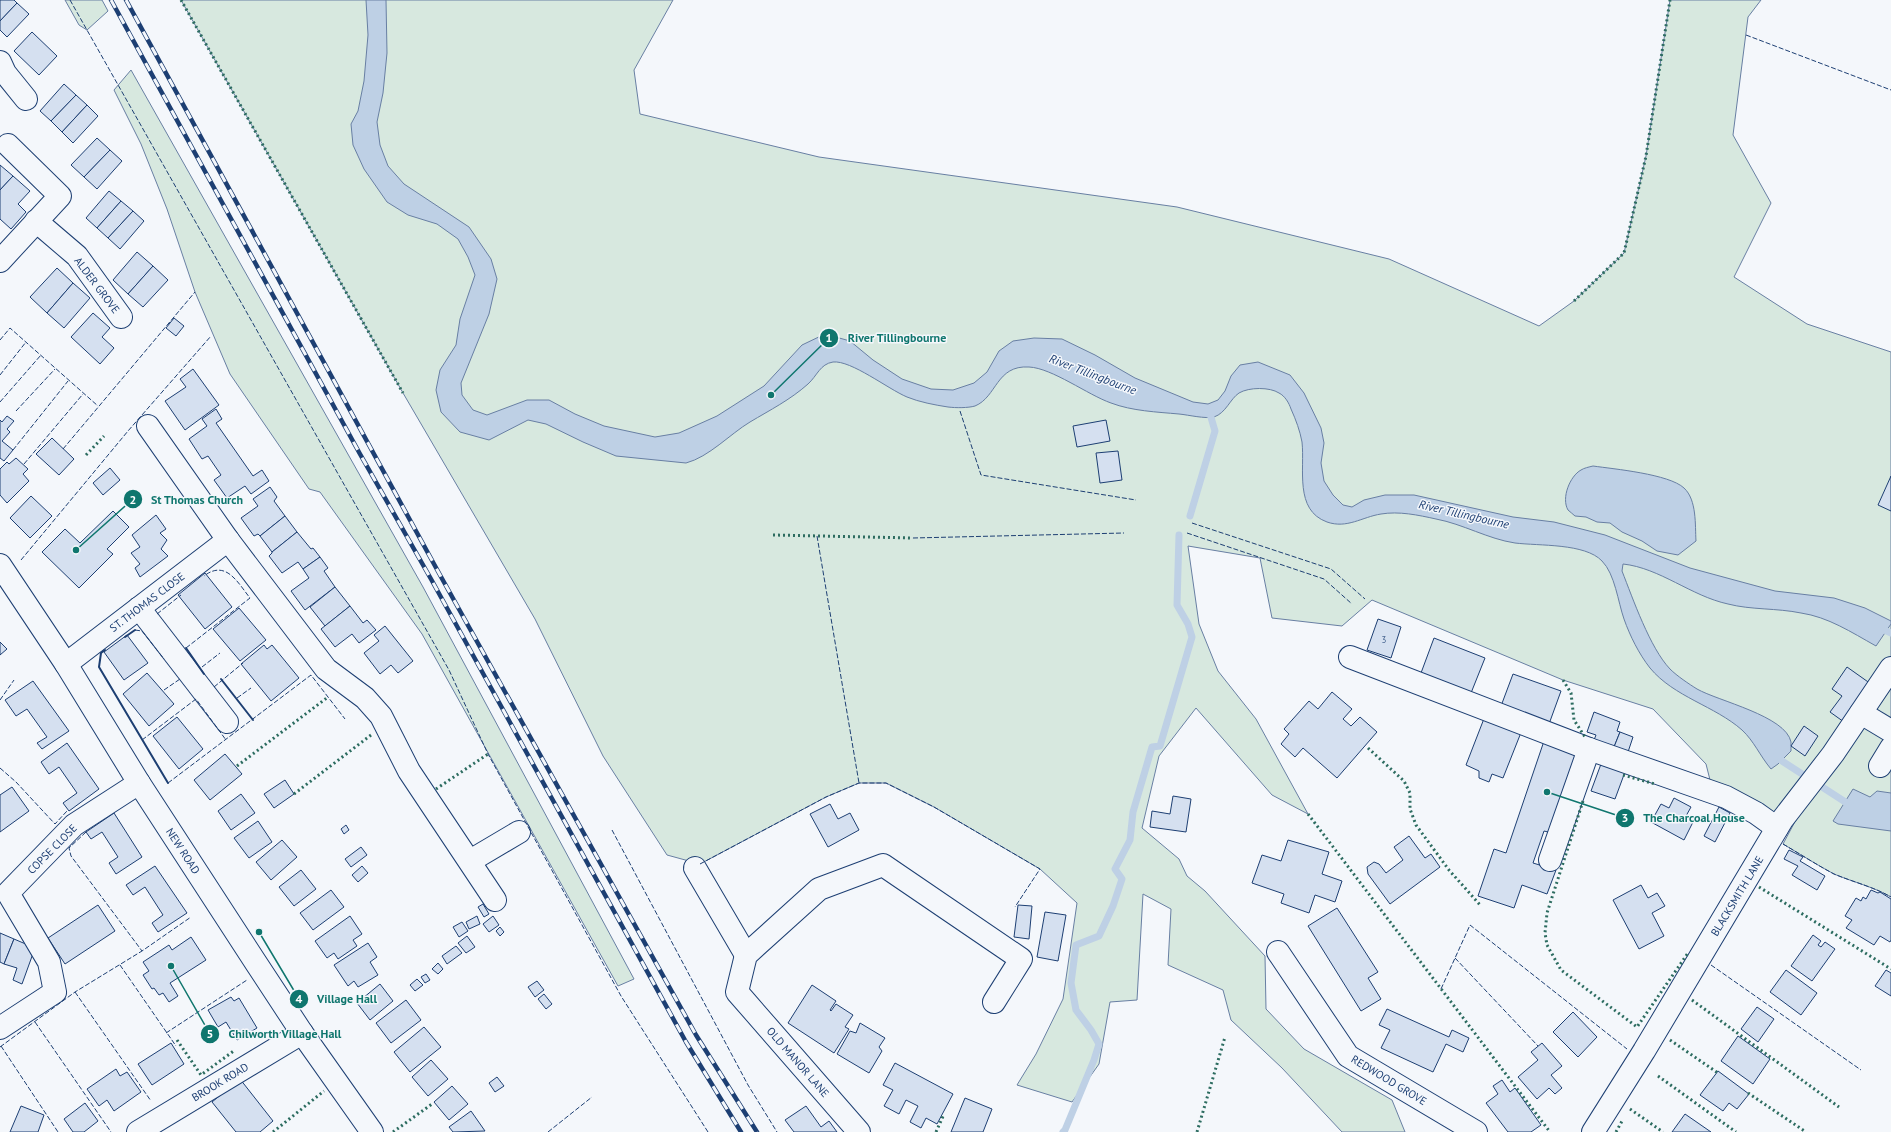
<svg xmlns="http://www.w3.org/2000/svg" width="1891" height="1132" viewBox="0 0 1891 1132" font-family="'PT Sans',sans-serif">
  <rect width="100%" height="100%" fill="#f4f7fb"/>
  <g fill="#d7e8df" stroke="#687fa3">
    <polygon points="65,0 102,0 108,11 87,30 79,25"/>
    <polygon points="181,0 673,0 634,70 640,114 819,157 1177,207 1389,259 1539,326 1574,301 1624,253 1646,156 1670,0 1761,0 1748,17 1733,135 1771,203 1734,277 1807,324 1891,352 1891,657 1776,816 1711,784 1706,764 1653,709 1563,680 1372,600 1342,626 1272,618 1260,558 1188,546 1199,624 1218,671 1256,719 1308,814 1272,795 1196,708 1159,756 1142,828 1179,859 1187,876 1205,891 1265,956 1266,1009 1304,1049 1392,1100 1405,1132 1342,1132 1282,1068 1231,1020 1223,990 1168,965 1171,909 1143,894 1137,1000 1110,1002 1099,1064 1072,1102 1017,1085 1036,1054 1063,999 1077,903 1040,869 934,807 886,783 859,783 826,797 700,864 667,855 603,756 535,619 403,393"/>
    <polygon points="131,70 423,587 634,979 618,986 422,634 320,492 309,489 230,374 195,292 167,209 141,144 114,90"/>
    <path d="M1891,682V897C1874,887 1853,882 1834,874C1817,865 1800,854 1783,844L1805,803Z"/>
  </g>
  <g fill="#bed0e5" stroke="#687fa3">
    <path d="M366,0H386L387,53L383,93L377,122L380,145L388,166L404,184L469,227L491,259L497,279L489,314L461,383L462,395L473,410L487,415L527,400H549L575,414L604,426L655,437L679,433L717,416L764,386L802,345L825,334L850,341L873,360L902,379L931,389L953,390L974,383L987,372L999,351L1013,341L1034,338L1062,339L1095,355L1135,378L1193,402L1208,404L1218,400L1225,391L1231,376L1240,365L1258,362L1290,375L1304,393L1321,428L1324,443L1321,463L1324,481L1333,495L1343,505L1352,507L1364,500L1385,495H1414L1513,517L1554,522L1605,535L1690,568L1775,591L1834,598L1865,608L1891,621V624L1876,646C1851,632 1828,617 1801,613C1777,608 1751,610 1728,604C1691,596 1660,568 1623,564L1622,571C1633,599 1650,648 1670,669C1677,676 1689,684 1697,689C1718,701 1786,716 1791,742C1791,744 1791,748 1791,751L1778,764L1771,769C1760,756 1754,741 1742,730C1715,706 1674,697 1650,668C1639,654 1630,636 1624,619C1618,602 1615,574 1602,561C1585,543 1539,546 1515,543C1488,539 1463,524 1436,519C1418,515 1399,511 1381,514C1362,517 1347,529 1327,522C1294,510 1305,469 1302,442C1300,431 1296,420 1291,409C1289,403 1285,396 1279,393C1270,387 1249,387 1239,393C1230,399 1226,413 1214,417C1205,419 1189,415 1179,414C1157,412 1132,411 1111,403C1088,395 1052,368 1029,367C996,365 997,397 975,406C968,408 956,408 948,407C935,405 919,402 907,397C888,389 851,360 833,362C820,364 817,376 808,384C790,400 770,410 750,422C730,434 709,457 686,463L616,456L583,442L546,424L528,420L489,440L460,432L441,412L436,390L440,370L456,345L460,319L475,275L468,257L458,239L437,224L408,215L387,202L364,169L353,145L351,124L358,111L364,81L368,35Z"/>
    <path d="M1593,466C1614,469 1669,474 1684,488C1697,500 1695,525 1696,541L1678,555L1657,551L1642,541L1622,532L1610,523L1597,522L1586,517L1575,516C1573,514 1570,512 1568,510C1561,498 1570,476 1581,470C1584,468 1589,467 1593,466Z"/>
    <polygon points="1853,789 1870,797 1877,791 1891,793 1891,831 1838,824 1833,821"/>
  </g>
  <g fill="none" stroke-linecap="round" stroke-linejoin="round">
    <g stroke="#bed0e5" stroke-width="7">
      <polyline points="1190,516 1215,431 1210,414"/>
      <polyline points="1878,627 1891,633"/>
      <polyline points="1777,753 1782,761 1853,807"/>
      <polyline points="1063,1132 1065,1130 1094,1060 1099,1044 1091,1030 1076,1010 1071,983 1076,945 1099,936 1113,906 1122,879 1115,869 1130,840 1133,812 1152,747 1160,746 1192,637 1188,624 1177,605 1179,535"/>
    </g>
  </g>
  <g fill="#d5e0f0" stroke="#1d3f73">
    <polygon points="0,0 14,0 17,3 0,21"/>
    <polygon points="17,3 29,14 7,37 0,30 0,21"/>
    <polygon points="32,32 57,56 39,75 14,51"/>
    <polygon points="64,84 76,95 51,121 40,111"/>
    <polygon points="76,95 87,105 62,132 51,121"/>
    <polygon points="87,105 98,116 73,143 62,132"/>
    <polygon points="97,138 110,150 84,177 71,165"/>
    <polygon points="110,150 122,161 97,189 84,177"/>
    <polygon points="0,165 13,176 0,190"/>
    <polygon points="13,176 30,191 18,204 26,212 11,229 0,219 0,190"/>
    <polygon points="109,191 121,201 97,228 86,218"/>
    <polygon points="121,201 133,211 108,238 97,228"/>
    <polygon points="133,211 144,221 120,249 108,238"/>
    <polygon points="137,252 153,266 128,294 113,280"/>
    <polygon points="153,266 168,280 143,307 128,294"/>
    <polygon points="57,268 73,283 47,313 30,297"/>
    <polygon points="73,283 90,298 64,328 47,313"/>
    <polygon points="93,313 110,328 102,337 114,348 100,364 71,337"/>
    <polygon points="174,318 184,326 176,336 166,328"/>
    <polygon points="193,369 219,405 185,430 165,401 186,387 180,379"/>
    <polygon points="216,409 222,419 216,423 253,476 262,470 269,481 251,494 245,486 227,498 214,480 221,475 208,456 202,459 189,439 207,426 202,419"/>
    <polygon points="7,416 14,421 7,429 10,432 2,441 13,450 4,461 0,458 0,420 2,422"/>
    <polygon points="1106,420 1110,441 1077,447 1073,426"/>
    <polygon points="52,438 74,459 59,475 36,454"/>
    <polygon points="1118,451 1122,480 1100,483 1096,453"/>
    <polygon points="16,458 28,469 23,474 29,481 7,503 0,495 0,469 7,462 9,464"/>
    <polygon points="110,468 120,480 103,495 93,483"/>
    <polygon points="1891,476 1891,511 1878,505"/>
    <polygon points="270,487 277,497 274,501 285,516 260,536 258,534 254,536 241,518 258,506 253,499"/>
    <polygon points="31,496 52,516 30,538 10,518"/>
    <polygon points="113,511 129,527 107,549 113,554 79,588 42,552 65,529 80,543"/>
    <polygon points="156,515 166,529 160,533 167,540 161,549 168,556 140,577 135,568 140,564 131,553 140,547 132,535"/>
    <polygon points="285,516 297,532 272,552 260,536"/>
    <polygon points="297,532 311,549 313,548 320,557 303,569 298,562 282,573 269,556 272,553 272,552"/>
    <polygon points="320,557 328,568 324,571 335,587 305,610 291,591 309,578 303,569"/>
    <polygon points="205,573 232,607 205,629 178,595"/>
    <polygon points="335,587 350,606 325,626 310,607"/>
    <polygon points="350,606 363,623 367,620 376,630 359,643 352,634 335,647 321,629"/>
    <polygon points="239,608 266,640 240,661 213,629"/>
    <polygon points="1378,619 1401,627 1391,658 1367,650"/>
    <polygon points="385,626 413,661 398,673 391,665 380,674 364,653 379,641 374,635"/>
    <polygon points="127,635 148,663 124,680 104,652"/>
    <polygon points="1434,638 1485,658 1471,693 1421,673"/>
    <polygon points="0,642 7,649 0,655"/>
    <polygon points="264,645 267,649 272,645 299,678 271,701 241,664"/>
    <polygon points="1847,667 1871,684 1844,722 1830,712 1842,696 1832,689"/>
    <polygon points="147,673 174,704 149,726 123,694"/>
    <polygon points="1513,674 1561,691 1549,724 1501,706"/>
    <polygon points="33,681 69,731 42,749 37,743 47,737 27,709 16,716 5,700"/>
    <polygon points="1332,692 1352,709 1343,719 1351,726 1360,717 1377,732 1337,778 1303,748 1295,757 1281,744 1289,734 1284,729 1309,701 1318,709"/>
    <polygon points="1594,712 1620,722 1617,731 1620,732 1614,747 1594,740 1596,735 1587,732"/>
    <polygon points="1485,716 1522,730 1503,778 1492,774 1489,782 1479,778 1479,771 1466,765"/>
    <polygon points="177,717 203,749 179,769 153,736"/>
    <polygon points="1804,726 1818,736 1805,756 1791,746"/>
    <polygon points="1620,732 1633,737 1628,752 1614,747"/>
    <polygon points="1544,741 1579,753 1552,833 1544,831 1533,863 1556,870 1547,894 1522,885 1514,908 1478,896 1494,849 1506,853"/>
    <polygon points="67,743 99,789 69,811 63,803 77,793 59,767 49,774 41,762"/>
    <polygon points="225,754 242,774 210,800 194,780"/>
    <polygon points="1601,764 1625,772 1615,799 1591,791"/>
    <polygon points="285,780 294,794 274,808 264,794"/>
    <polygon points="12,787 29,811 0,832 0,795"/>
    <polygon points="241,794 255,813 231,830 218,811"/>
    <polygon points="1173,796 1191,799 1186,832 1150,827 1152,811 1170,814"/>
    <polygon points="1674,798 1691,807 1686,816 1694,820 1684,840 1651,822 1661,804 1669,808"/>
    <polygon points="830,804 838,819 850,813 859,830 828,847 810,814"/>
    <polygon points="1719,807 1730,813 1715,842 1704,836"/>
    <polygon points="114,813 142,857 116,874 109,863 118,857 102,832 91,839 86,832"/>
    <polygon points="258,821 272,842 249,858 234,838"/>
    <polygon points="346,825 349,830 344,834 341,829"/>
    <polygon points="1409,836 1425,858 1431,854 1440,867 1390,904 1368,874 1367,867 1374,862 1379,864 1386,873 1403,860 1394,847"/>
    <polygon points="282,840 297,857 271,880 256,862"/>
    <polygon points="1288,840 1329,852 1322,874 1342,881 1335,902 1315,895 1309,913 1281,903 1284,894 1252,883 1262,855 1281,861"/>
    <polygon points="361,847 367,855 351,867 345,859"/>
    <polygon points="1789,850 1803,857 1800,861 1825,876 1817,890 1792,875 1798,866 1784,859"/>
    <polygon points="155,866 187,913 158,932 152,923 163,915 145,887 133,895 126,885"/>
    <polygon points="362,866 368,873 358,882 352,875"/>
    <polygon points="301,870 316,889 294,906 279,887"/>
    <polygon points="1641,885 1648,898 1657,893 1665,906 1652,913 1664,936 1639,949 1613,900"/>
    <polygon points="331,890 344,907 313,930 300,913"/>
    <polygon points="1871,890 1878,893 1880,892 1891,899 1891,940 1890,942 1880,936 1874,945 1846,928 1852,920 1845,916 1856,898 1861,901 1863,897 1866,899"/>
    <polygon points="483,904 489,914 484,917 478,907"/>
    <polygon points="98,905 115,931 65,964 48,938"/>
    <polygon points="1018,905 1032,906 1029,939 1014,937"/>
    <polygon points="1337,908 1378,972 1368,978 1381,999 1361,1011 1308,926"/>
    <polygon points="1045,912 1066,915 1058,961 1037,957"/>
    <polygon points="350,916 362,934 353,940 357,946 338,959 334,953 327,958 315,941"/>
    <polygon points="477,916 480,924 469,929 466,922"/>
    <polygon points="493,916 499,925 489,932 483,924"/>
    <polygon points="462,922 468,931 459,937 453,927"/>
    <polygon points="500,927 504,932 500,936 496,931"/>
    <polygon points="0,933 14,939 4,964 0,962"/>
    <polygon points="1813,935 1821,941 1818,945 1821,947 1825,942 1835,949 1812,981 1791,966"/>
    <polygon points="467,936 475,947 466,953 458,943"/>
    <polygon points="191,937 206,960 170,983 178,996 169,1002 163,993 159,995 154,988 152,989 143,975 149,971 143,962 169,945 172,950"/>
    <polygon points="14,939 35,948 22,984 13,980 17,968 4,964"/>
    <polygon points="368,943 377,957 370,962 378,975 358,987 354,981 348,986 334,965"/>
    <polygon points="456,946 462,953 447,964 442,956"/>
    <polygon points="438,963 443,969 438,974 432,969"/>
    <polygon points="1786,970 1817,993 1801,1015 1770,992"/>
    <polygon points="1886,970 1891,973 1891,996 1875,986"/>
    <polygon points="426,974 430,980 425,983 421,977"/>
    <polygon points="417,979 423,985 415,991 410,985"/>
    <polygon points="537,981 544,990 535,997 528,987"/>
    <polygon points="380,984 393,1001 370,1020 357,1003"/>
    <polygon points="812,985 836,1001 830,1010 831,1011 836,1004 853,1015 845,1027 849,1029 834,1053 788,1023"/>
    <polygon points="544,994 552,1004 546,1009 538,999"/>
    <polygon points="231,997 234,1001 239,998 257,1028 237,1040 226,1022 218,1027 208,1010"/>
    <polygon points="406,1000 421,1020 391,1043 376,1023"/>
    <polygon points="1757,1007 1774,1019 1758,1042 1741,1029"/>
    <polygon points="1387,1009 1449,1037 1452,1030 1469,1038 1463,1052 1446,1044 1433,1072 1381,1048 1390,1030 1379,1025"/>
    <polygon points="1573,1012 1597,1037 1578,1057 1553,1032"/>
    <polygon points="860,1023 885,1038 879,1047 882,1051 869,1073 837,1054 850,1031 856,1033"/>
    <polygon points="424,1027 441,1047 410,1072 394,1052"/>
    <polygon points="1738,1036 1770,1059 1753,1084 1721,1061"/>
    <polygon points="171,1043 184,1064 152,1085 138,1064"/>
    <polygon points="1542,1043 1562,1066 1551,1075 1562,1088 1555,1094 1549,1088 1537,1099 1518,1077 1538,1060 1531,1052"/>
    <polygon points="431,1060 448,1079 428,1096 412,1077"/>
    <polygon points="895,1063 953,1094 937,1124 926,1118 921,1128 910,1122 918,1106 906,1100 899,1114 884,1106 893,1090 883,1085"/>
    <polygon points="116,1069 120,1076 127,1072 141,1092 114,1111 107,1100 99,1106 87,1089"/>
    <polygon points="1718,1071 1749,1094 1737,1109 1729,1103 1723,1111 1700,1095"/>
    <polygon points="497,1077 504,1086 495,1092 489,1083"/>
    <polygon points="240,1079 273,1121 260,1132 236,1132 212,1102"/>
    <polygon points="1502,1080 1510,1092 1515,1088 1541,1125 1531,1132 1508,1132 1486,1103 1498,1094 1493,1086"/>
    <polygon points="452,1086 468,1104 449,1120 434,1102"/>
    <polygon points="965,1098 992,1109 983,1132 951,1132"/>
    <polygon points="85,1103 98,1121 84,1132 73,1132 64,1119"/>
    <polygon points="21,1106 44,1115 38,1132 10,1132"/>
    <polygon points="806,1106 821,1127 829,1121 837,1132 794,1132 785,1120"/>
    <polygon points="471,1111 485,1131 453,1132 449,1127"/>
    <polygon points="1685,1114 1711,1132 1672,1132"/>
  </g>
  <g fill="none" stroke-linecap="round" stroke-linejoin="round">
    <g stroke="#1d3f73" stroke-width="24">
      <g id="minor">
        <polyline points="0,62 5,73 26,99"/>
        <polyline points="36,221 77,256 121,317"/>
        <polyline points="0,261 60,196 8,145"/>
        <polyline points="148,426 228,540 326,669 365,698 381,716 409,771 495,900"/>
        <polyline points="139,608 227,722"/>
        <polyline points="1350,657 1589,749 1726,797 1756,813 1777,828"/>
        <polyline points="66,664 228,540"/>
        <polyline points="1861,713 1891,731"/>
        <polyline points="1880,766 1891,748"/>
        <polyline points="1550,860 1589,749"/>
        <polyline points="470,861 519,832"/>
        <polyline points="695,868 746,955"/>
        <polyline points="1278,952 1348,1056 1476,1132"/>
        <polyline points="0,1028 55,992 49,962 8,893 74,825 139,783"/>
        <polyline points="138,1132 302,1033"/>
        <polyline points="859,1132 737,992 746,955 819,889 883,865 1021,959 994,1002"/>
        <polyline points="1593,1132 1644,1051 1782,820 1833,754 1891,668"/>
      </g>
    </g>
    <g stroke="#1d3f73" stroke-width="24">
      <polyline id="major" points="0,565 66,664 139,783 256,963 302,1033 372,1132"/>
    </g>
    <use href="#minor" stroke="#f4f7fb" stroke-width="22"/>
    <use href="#major" stroke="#f4f7fb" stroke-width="22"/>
    <g stroke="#1d3f73" stroke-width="4.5">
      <g id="rail">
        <polyline points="111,0 360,454 431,579 686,1042 741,1132"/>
        <polyline points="126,0 440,575 696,1035 757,1132"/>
      </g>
    </g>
    <use href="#rail" stroke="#f4f7fb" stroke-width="3" stroke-dasharray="9" stroke-linecap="butt"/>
    <g stroke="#2c6c60" stroke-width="3" stroke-dasharray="2 3" stroke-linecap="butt">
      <polyline points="181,0 403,393"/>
      <polyline points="1574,301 1624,253 1646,156 1670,0"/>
      <polyline points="86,455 104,436"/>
      <polyline points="773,535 913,538"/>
      <polyline points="1563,680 1571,693 1574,720 1585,737"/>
      <polyline points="1368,748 1404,781 1410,793 1410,809 1416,825 1449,870 1480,905"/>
      <polyline points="237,766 328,697"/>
      <polyline points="1623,775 1655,784"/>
      <polyline points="436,789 488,754"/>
      <polyline points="294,794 371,735"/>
      <polyline points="1583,801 1547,913 1545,933 1547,945 1561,970 1637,1027 1688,953"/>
      <polyline points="1308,814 1550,1132"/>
      <polyline points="1759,887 1891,969"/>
      <polyline points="1692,1000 1839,1107"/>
      <polyline points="177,1040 201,1075 235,1050"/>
      <polyline points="1670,1040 1718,1073"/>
      <polyline points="1658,1076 1736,1132"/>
      <polyline points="1748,1093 1806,1132"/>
      <polyline points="1630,1109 1663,1132"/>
      <polyline points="273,1132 324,1091"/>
      <polyline points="393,1132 432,1104"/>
      <polyline points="936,1132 944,1114"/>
      <polyline points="1197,1132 1225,1037"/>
      <polyline points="1616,1132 1622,1121"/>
    </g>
    <g stroke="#1d3f73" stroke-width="1" stroke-dasharray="5 2" stroke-linecap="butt">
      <polyline points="70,0 449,670 488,754 621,996 708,1132"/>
      <polyline points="1746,35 1891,90"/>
      <polyline points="0,340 10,328 98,406"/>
      <polyline points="0,375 26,342"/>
      <polyline points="0,402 41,355"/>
      <polyline points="16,411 55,369"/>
      <polyline points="960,411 981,475 1136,500"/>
      <polyline points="63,449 195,292"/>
      <polyline points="13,450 68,381"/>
      <polyline points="24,464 83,394"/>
      <polyline points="1192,523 1331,569 1365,599"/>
      <polyline points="1187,533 1324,579 1352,604"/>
      <polyline points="817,536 859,783"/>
      <polyline points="913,538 1124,533"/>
      <polyline points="21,560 128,431 211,336"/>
      <polyline points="157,614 181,595"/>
      <polyline points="135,630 142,631 164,659"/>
      <path d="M186,648L250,598C238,583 226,559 204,576"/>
      <polyline points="202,667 220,653"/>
      <polyline points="214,687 243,663"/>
      <polyline points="164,690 180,679"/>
      <polyline points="237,698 251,688"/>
      <polyline points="0,700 14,680"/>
      <polyline points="142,740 196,699 226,740"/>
      <polyline points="0,768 16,782 55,824 67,811"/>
      <polyline points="168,783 311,675 345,719"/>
      <polyline points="612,830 748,1085 777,1132"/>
      <polyline points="86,832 69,848 71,856 142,951 191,917"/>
      <path d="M1783,844C1800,854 1817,865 1834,874C1853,882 1874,887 1891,897"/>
      <polyline points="700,864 826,797 859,783 886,783 934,807 1040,869 1015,907"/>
      <polyline points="1455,958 1538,1046"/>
      <polyline points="120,965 176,1046"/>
      <polyline points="1711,965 1861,1070"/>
      <polyline points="1441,989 1470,925 1627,1049"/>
      <polyline points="75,992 151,1101"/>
      <polyline points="35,1022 111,1132"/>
      <polyline points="166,1033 247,980"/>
      <polyline points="1,1046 58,1132"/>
      <polyline points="0,1047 75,992 142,951"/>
      <polyline points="548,1132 592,1097"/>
    </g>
    <g stroke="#1d3f73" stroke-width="2">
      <polyline points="125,637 135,630"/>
      <polyline points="186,648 204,674"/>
      <polyline points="105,650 101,653 99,667 168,783"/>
      <polyline points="221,679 253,720"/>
    </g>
  </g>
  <g text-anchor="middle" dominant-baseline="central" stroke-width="3" stroke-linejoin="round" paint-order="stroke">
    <g font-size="9" fill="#4b6792">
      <text x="1384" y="639">3</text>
    </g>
    <g font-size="11" fill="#1d3f73" stroke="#f4f7fb">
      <text transform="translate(97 285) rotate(53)">ALDER GROVE</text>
      <text transform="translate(147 602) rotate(-37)">ST. THOMAS CLOSE</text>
      <text transform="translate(52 849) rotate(-45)">COPSE CLOSE</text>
      <text transform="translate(183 851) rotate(57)">NEW ROAD</text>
      <text transform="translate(1737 896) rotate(-59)">BLACKSMITH LANE</text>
      <text transform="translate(798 1062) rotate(49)">OLD MANOR LANE</text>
      <text transform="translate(1389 1080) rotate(31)">REDWOOD GROVE</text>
      <text transform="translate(220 1082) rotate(-31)">BROOK ROAD</text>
    </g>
    <g font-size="12" font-style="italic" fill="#1d3f73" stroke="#f4f7fb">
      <text transform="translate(1093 374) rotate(21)">River Tillingbourne</text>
      <text transform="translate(1464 514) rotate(13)">River Tillingbourne</text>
    </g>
  </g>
  <path fill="none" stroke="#0f766e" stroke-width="1.5" d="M771 395L829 338M76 550L133 499M1547 792L1625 818M259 932L299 999M171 966L210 1034"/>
  <g fill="#0f766e" stroke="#f4f7fb" stroke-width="1.5">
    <circle cx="771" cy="395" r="4"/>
    <circle cx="76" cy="550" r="4"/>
    <circle cx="1547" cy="792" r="4"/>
    <circle cx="259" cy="932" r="4"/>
    <circle cx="171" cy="966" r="4"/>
    <circle cx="829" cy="338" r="10"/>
    <circle cx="133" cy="499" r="10"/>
    <circle cx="1625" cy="818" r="10"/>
    <circle cx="299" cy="999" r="10"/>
    <circle cx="210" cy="1034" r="10"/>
  </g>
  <g font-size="12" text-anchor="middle" font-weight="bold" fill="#fff">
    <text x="829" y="342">1</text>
    <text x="133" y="504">2</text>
    <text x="1625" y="822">3</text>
    <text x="299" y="1003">4</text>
    <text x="210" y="1038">5</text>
  </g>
  <g font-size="12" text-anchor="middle" font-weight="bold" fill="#0f766e" stroke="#f4f7fb" stroke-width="3" stroke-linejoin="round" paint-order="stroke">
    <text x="897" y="342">River Tillingbourne</text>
    <text x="197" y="504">St Thomas Church</text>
    <text x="1694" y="822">The Charcoal House</text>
    <text x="347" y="1003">Village Hall</text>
    <text x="285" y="1038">Chilworth Village Hall</text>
  </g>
</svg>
